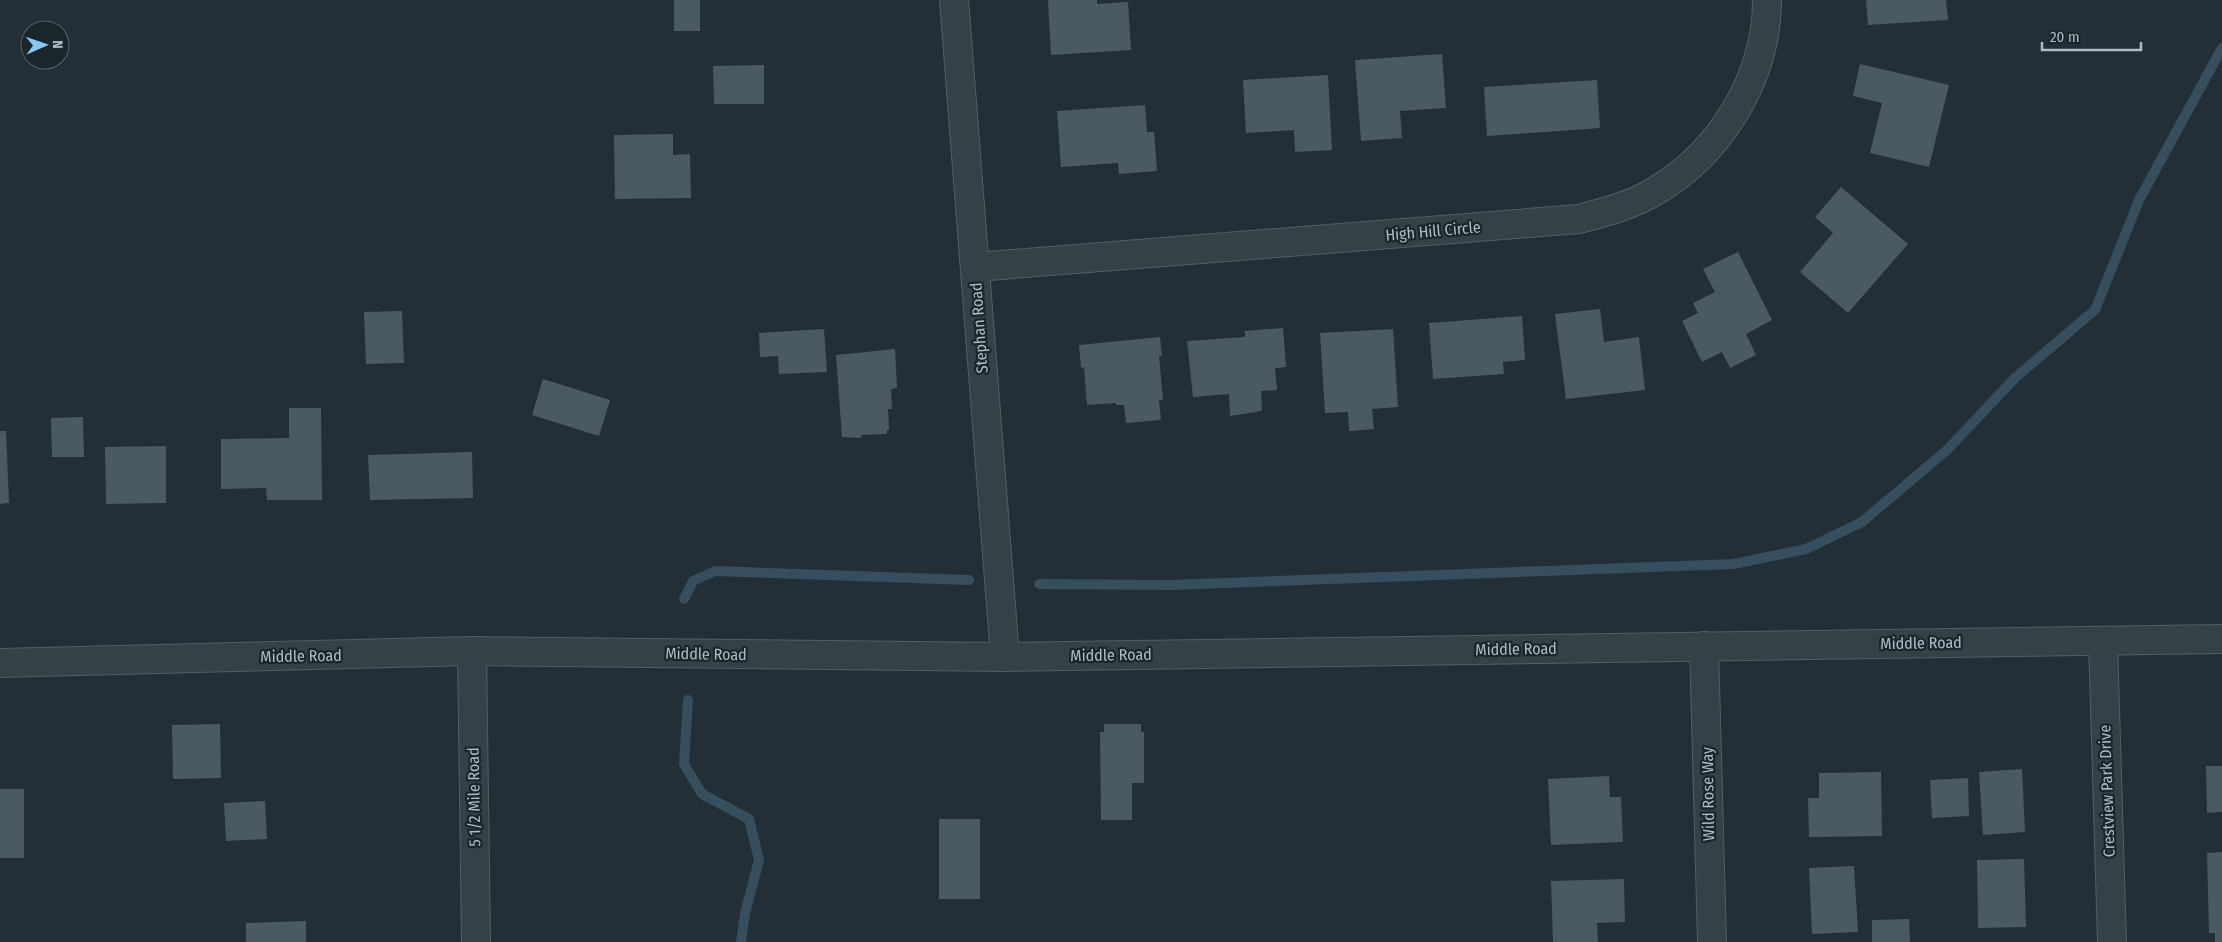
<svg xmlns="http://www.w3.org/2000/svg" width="2222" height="942" viewBox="0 0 2222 942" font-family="'Fira Sans Condensed',sans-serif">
  <rect width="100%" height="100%" fill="#222f37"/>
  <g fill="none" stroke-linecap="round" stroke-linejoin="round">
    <g stroke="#364e5d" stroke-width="10">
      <polyline points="1039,584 1170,585 1734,564 1806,549 1862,522 1947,450 2016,377 2095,310 2139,200 2222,48"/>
      <polyline points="684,599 693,581 715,571 969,580"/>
      <polyline points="688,700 684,764 702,794 749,819 759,860 745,913 741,942"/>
    </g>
  </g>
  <g fill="#4a5a62">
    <rect x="674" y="0" width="26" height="31"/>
    <polygon points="1048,0 1097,0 1097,4 1128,2 1131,50 1051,55"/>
    <polygon points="1866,0 1946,0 1948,20 1868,25"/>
    <polygon points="1442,54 1446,108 1400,111 1402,138 1361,141 1355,60"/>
    <polygon points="1860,64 1949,85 1929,167 1870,153 1882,103 1853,96"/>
    <polygon points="764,65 764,104 714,104 713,66"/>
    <polygon points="1328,75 1332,150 1295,152 1294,130 1246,133 1243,80"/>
    <polygon points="1597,80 1600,128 1487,136 1484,87"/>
    <polygon points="1145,105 1147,132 1154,132 1157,171 1119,174 1118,163 1061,167 1057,111"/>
    <polygon points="673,134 673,155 690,154 691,198 615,199 614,135"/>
    <polygon points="1841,187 1908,244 1848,313 1800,272 1833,233 1815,217"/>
    <polygon points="1738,252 1772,320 1746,334 1756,355 1730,368 1722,352 1702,362 1682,321 1698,313 1693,303 1715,292 1703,269"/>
    <polygon points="1600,309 1604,342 1639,337 1645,390 1566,399 1555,314"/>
    <polygon points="402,311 404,363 366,364 364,312"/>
    <polygon points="1522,316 1525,360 1503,362 1504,374 1433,379 1429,323"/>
    <polygon points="1283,328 1286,367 1275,368 1277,390 1261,391 1262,411 1230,416 1229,394 1193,397 1187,341 1245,337 1245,331"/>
    <polygon points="824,329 827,372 779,374 778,356 760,357 759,333"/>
    <polygon points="1393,329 1398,407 1372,409 1374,429 1349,431 1348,412 1325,413 1320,333"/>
    <polygon points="1160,337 1162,356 1159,356 1163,400 1159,400 1161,420 1126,423 1124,405 1116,405 1116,403 1087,405 1084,367 1081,368 1079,345"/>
    <polygon points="895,349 897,388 891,389 892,409 888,409 889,430 887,430 887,434 861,435 861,438 842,437 836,355"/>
    <polygon points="543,379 610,400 599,436 532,415"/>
    <polygon points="289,408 321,408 322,500 267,500 266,488 221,489 221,439 289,438"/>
    <polygon points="83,417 84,457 52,457 51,418"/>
    <polygon points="0,431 6,431 9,503 0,504"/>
    <polygon points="166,446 166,503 106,504 105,447"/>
    <polygon points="472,452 473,498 370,500 368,455"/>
    <polygon points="220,724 221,778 173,779 172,725"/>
    <polygon points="1104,724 1141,724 1141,732 1144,732 1144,783 1132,783 1132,820 1101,820 1100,732 1104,732"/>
    <polygon points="2206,766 2222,766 2222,812 2207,813"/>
    <polygon points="2022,769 2025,832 1983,835 1979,772"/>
    <polygon points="1881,772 1882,836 1809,837 1808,798 1819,798 1819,773"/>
    <polygon points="1609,776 1610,797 1621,797 1623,842 1551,845 1548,779"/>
    <polygon points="1968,778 1969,816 1932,818 1930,780"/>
    <rect x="0" y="789" width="24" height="69"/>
    <polygon points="265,801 267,839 226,841 224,803"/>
    <rect x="939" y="819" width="41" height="80"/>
    <polygon points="2222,852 2222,942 2215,942 2215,933 2209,933 2207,853"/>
    <polygon points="2024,859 2026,927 1978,928 1977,860"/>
    <polygon points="1854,866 1858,932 1812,934 1809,868"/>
    <polygon points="1624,879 1625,922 1597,923 1598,942 1553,942 1551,881"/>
    <polygon points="1909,919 1910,942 1872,942 1872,920"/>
    <polygon points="306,921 306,942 246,942 246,923"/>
  </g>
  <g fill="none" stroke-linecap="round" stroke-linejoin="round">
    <g stroke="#535e65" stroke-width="30">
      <g id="minor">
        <polyline points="954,0 1005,657"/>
        <path d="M975,267L1579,219C1606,212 1633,205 1657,190C1722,151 1767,76 1767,0"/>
        <polyline points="2103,641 2112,942"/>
        <polyline points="1704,646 1712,942"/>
        <polyline points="472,651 476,942"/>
        <polyline points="0,663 472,651 1005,657 2222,639"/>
      </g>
    </g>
    <use href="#minor" stroke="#354047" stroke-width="28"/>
  </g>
  <g text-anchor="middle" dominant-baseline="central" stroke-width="4.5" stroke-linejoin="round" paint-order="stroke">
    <g font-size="16" fill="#b0bcc4" stroke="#1b252c">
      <text transform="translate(1433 231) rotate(-5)">High Hill Circle</text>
      <text transform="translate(979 328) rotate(-94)">Stephan Road</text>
      <text transform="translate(1921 643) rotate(-1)">Middle Road</text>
      <text transform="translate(1516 649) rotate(-1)">Middle Road</text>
      <text transform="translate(706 654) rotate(1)">Middle Road</text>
      <text transform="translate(1111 655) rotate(-1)">Middle Road</text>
      <text transform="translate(301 656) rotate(-1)">Middle Road</text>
      <text transform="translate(2107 791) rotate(-92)">Crestview Park Drive</text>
      <text transform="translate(1708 794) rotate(-91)">Wild Rose Way</text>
      <text transform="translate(474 797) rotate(-91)">5 1/2 Mile Road</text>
    </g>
  </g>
  <g transform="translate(45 45) rotate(88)"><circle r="24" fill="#1b252c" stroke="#576169"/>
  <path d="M0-4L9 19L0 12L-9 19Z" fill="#89c6f0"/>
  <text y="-8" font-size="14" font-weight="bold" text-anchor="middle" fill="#b0bcc4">N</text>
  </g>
  <path d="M2042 42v8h99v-8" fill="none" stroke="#b0bcc4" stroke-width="2.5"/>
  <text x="2050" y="42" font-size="15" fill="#b0bcc4" stroke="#1b252c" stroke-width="4" paint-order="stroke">20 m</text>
</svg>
